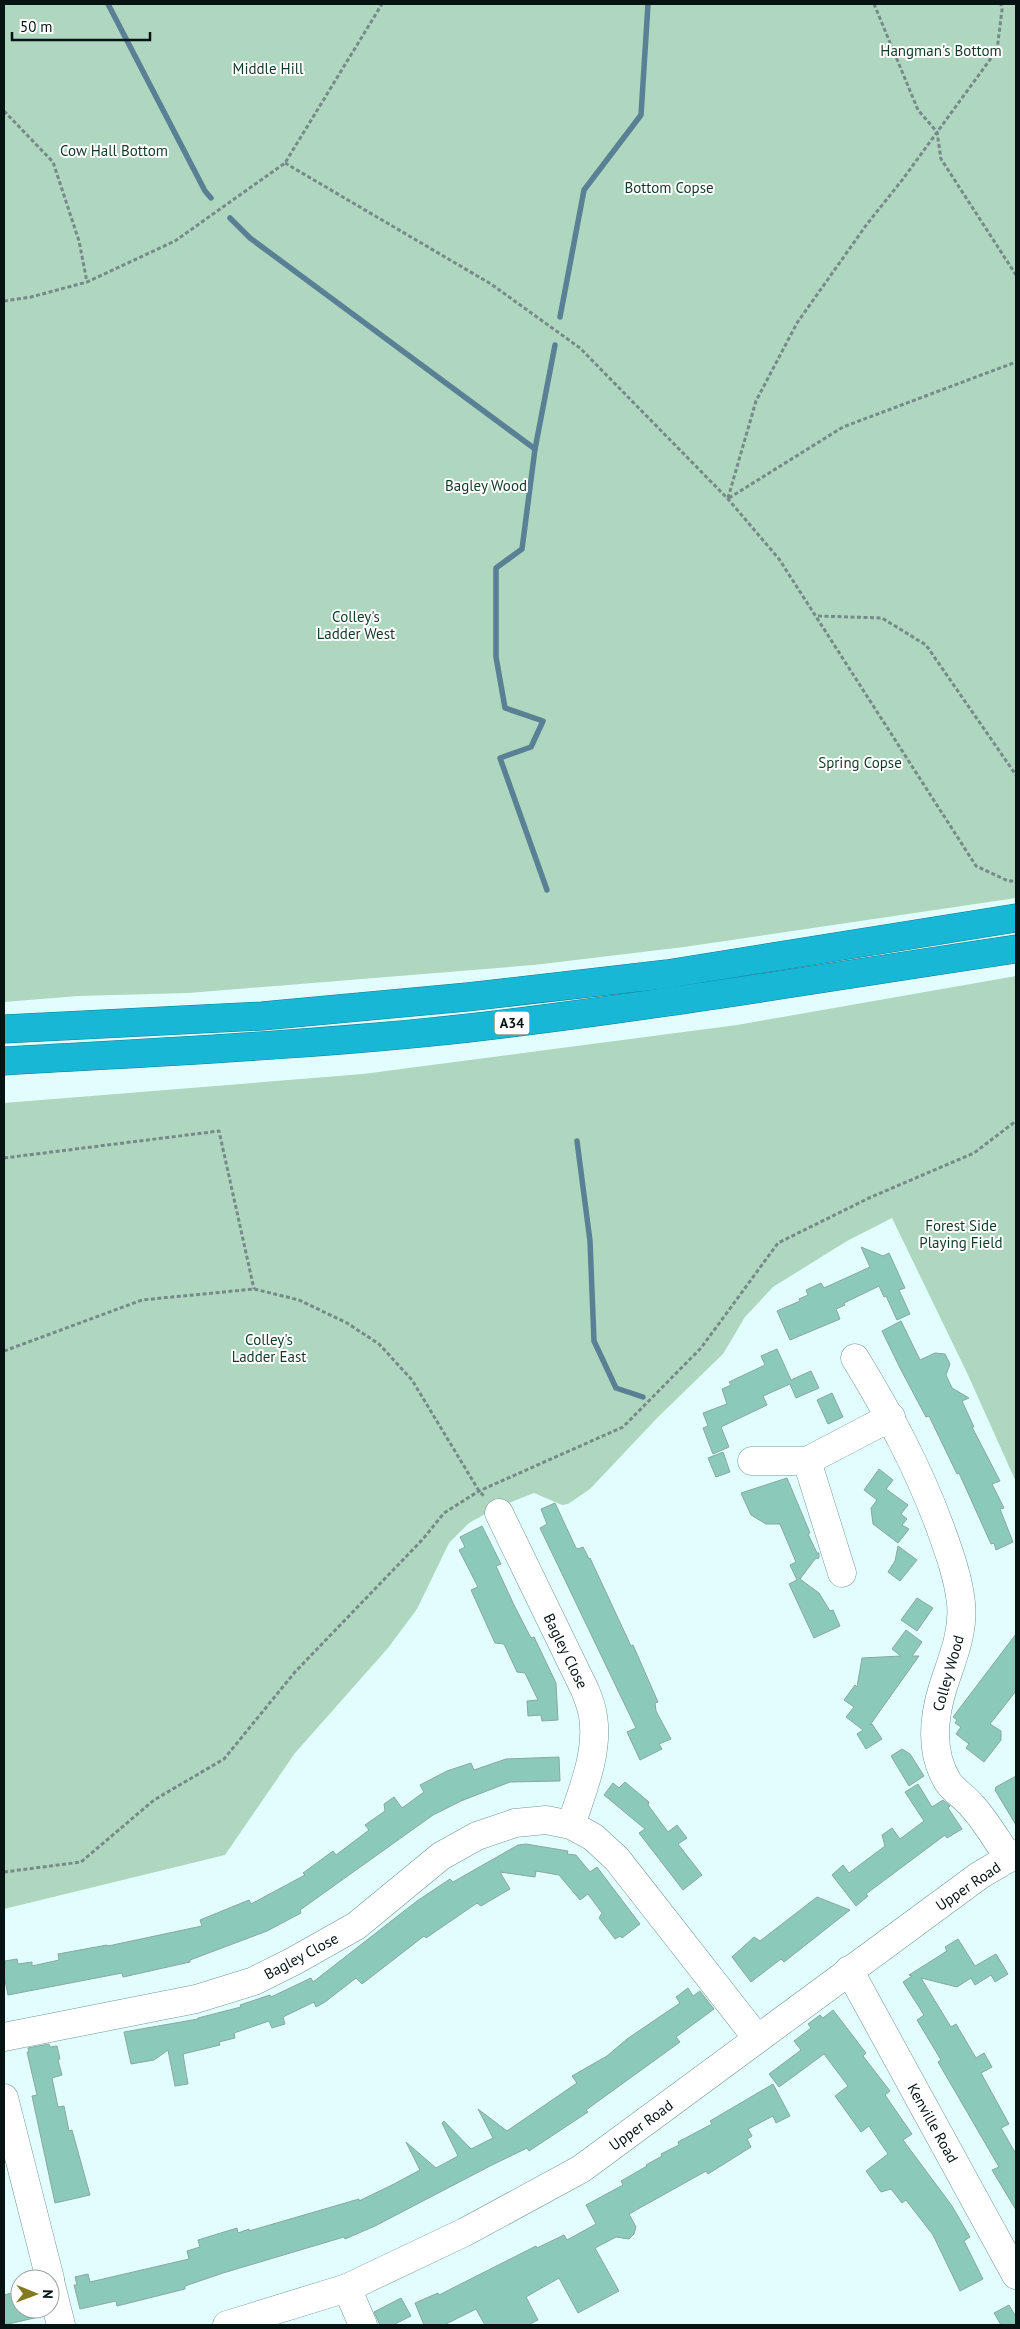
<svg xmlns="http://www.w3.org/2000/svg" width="1020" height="2329" viewBox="0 0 1020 2329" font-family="'PT Sans',sans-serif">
  <rect width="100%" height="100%" fill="#e2fdfe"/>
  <g fill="#afd7bf">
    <polygon points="4,4 1016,4 1016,898 684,947 534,965 188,993 78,996 4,1002"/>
    <polygon points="1016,976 1016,1482 968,1375 892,1218 847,1241 773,1287 745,1317 723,1354 658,1417 590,1489 568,1504 562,1505 534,1493 496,1508 469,1523 449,1543 417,1609 388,1648 295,1753 225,1855 4,1909 4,1103 363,1074 737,1025"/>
  </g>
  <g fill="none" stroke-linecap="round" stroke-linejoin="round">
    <g stroke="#5a8095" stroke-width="5.5">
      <polyline points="108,4 205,191 211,198"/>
      <polyline points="230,218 250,238 535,449"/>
      <polyline points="560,317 584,190 641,115 648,4"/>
      <polyline points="547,890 500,758 531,747 543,721 505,708 496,657 496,568 522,549 535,449 555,345"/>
      <polyline points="577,1141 590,1241 594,1341 616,1388 643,1397"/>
    </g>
  </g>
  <g fill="#8bcabb" stroke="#89a8a0">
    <polygon points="861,1247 883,1256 889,1253 905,1288 899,1290 910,1314 897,1320 886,1296 884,1297 879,1286 844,1303 845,1305 836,1309 840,1319 790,1340 777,1311 800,1301 799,1299 808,1295 806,1290 821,1283 824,1288 870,1267"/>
    <polygon points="901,1321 920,1360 935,1353 945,1354 950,1364 946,1375 952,1388 969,1398 962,1401 974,1427 972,1427 1000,1481 992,1484 1004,1508 1000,1509 1013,1542 996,1550 994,1543 991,1544 959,1473 957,1474 929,1416 926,1417 900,1368 882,1331"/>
    <polygon points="777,1349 791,1380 811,1371 819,1388 796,1398 790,1384 763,1396 767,1405 721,1427 729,1447 713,1454 703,1428 708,1426 703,1413 727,1404 722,1389 731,1385 729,1382 765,1365 761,1356"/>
    <polygon points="832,1393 843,1417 828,1424 817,1400"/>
    <polygon points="723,1452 730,1472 716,1477 708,1458"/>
    <polygon points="879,1469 893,1480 886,1489 908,1505 901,1514 907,1519 902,1525 909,1529 898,1543 873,1524 871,1508 877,1500 864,1490"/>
    <polygon points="787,1478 810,1533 808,1534 817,1553 819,1553 819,1558 815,1559 800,1579 819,1593 830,1611 833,1610 840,1626 814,1638 789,1584 797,1580 790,1565 796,1562 780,1524 766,1524 751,1515 741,1493"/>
    <polygon points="555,1503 576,1548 578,1549 583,1547 589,1559 590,1558 631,1646 633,1645 658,1702 655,1703 656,1711 671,1739 659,1744 662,1749 640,1760 627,1732 636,1728 540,1528 547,1524 541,1509"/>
    <polygon points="482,1526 501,1564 496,1566 514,1605 531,1638 534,1637 556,1683 558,1720 542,1721 541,1715 528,1716 527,1701 538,1700 525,1673 517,1672 504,1644 495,1643 471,1590 478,1587 459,1550 465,1547 460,1537"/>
    <polygon points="898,1546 917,1560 900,1581 888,1572 895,1561"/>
    <polygon points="917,1598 933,1608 917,1631 901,1620"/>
    <polygon points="906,1630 922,1642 912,1656 919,1656 870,1725 872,1724 882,1739 866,1749 857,1734 863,1730 846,1717 854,1707 844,1700 855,1685 857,1687 862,1658 901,1656 892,1649"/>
    <polygon points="1016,1634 1016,1691 990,1724 1001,1731 1001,1740 984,1762 966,1748 969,1744 956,1734 961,1727 955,1723 957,1720 953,1717"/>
    <polygon points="902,1749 910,1754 924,1776 909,1786 891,1756"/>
    <polygon points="559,1757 560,1781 510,1782 461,1801 433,1815 300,1910 301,1913 267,1931 190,1960 190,1962 123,1977 122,1973 8,1995 4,1975 5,1961 17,1959 18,1964 32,1962 32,1966 59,1960 58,1954 107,1945 108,1946 202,1926 200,1920 249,1900 251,1904 305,1875 303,1873 333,1851 336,1855 369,1830 365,1825 385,1811 384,1804 394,1797 402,1808 424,1792 420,1785 447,1771 471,1763 474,1770 506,1759"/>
    <polygon points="1016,1776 1016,1825 995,1790 996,1787"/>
    <polygon points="625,1782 649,1802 648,1805 668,1832 677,1825 687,1838 678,1844 702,1875 683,1890 639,1833 645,1829 604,1795 613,1783 619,1788"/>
    <polygon points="918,1784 932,1807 943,1800 950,1806 948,1808 962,1829 947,1838 945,1835 866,1894 868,1896 856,1906 832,1875 843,1865 849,1873 885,1846 882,1835 892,1828 900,1839 924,1821 905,1792"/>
    <polygon points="526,1844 568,1851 567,1854 576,1855 590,1872 597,1867 640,1924 622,1938 620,1936 615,1939 599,1918 602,1913 588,1894 580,1900 559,1875 536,1871 535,1877 500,1872 510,1889 481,1906 477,1903 426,1938 424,1936 362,1984 356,1978 325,2002 316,2007 314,2002 283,2017 285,2024 272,2028 269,2021 234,2033 235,2038 219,2042 220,2045 183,2054 188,2084 175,2086 168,2050 154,2060 131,2064 124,2032 198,2019 198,2018 241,2007 240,2005 270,1995 271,1997 311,1978 313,1982 417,1901 450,1879 453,1882 518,1845"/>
    <polygon points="817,1897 850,1910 784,1962 781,1959 751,1982 732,1957 754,1937 760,1941"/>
    <polygon points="958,1939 975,1966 996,1954 1008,1974 995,1982 991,1975 975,1985 971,1978 957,1987 921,1978 951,2027 956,2024 976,2058 984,2053 992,2067 981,2073 1009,2124 1001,2128 1016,2154 1016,2210 992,2170 999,2167 938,2062 941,2060 917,2020 924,2015 903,1982 912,1976 909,1975 947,1951 945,1947"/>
    <polygon points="688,1988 693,1996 700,1991 714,2009 676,2037 680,2042 586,2110 588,2112 529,2151 527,2148 490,2166 375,2226 345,2239 344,2237 223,2273 185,2286 185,2289 117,2306 116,2301 80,2309 74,2285 77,2285 75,2277 88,2274 90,2282 189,2259 187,2251 200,2247 198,2240 237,2228 238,2233 249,2229 249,2231 359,2199 359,2201 394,2184 420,2170 406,2142 436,2168 458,2156 442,2123 444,2121 471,2149 493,2138 478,2109 507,2131 577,2083 572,2076 607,2056 627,2039 680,2003 676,1997"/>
    <polygon points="833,2010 866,2053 863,2056 890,2091 885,2095 912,2134 903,2140 952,2206 970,2237 964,2241 983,2279 960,2291 933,2235 906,2200 902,2203 891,2189 881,2192 866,2171 888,2154 869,2126 861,2132 835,2096 848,2086 824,2054 779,2087 769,2074 801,2050 794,2041 811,2028 808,2024 820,2015 823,2018"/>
    <polygon points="49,2044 50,2047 57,2046 60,2059 58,2060 62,2075 52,2078 58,2107 64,2106 69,2131 72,2130 90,2195 55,2203 32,2096 37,2095 27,2052 29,2052 28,2048"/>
    <polygon points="773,2084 790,2116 776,2123 773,2116 748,2129 752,2136 747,2139 751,2147 708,2174 706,2171 629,2214 636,2227 634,2234 629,2239 616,2237 595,2248 619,2291 578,2313 559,2278 526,2297 538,2320 528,2325 485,2325 476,2309 444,2325 424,2325 415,2303 438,2293 439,2295 536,2246 537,2248 564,2235 567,2240 596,2224 586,2205 623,2185 621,2181 647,2166 646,2165 662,2156 661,2154 679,2145 678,2142 712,2124 710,2121"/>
    <polygon points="20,2291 20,2309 41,2309 43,2316 4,2325 4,2295"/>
    <polygon points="401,2298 411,2316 393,2325 380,2325 374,2312"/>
    <polygon points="1009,2305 1016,2317 1016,2325 1001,2325 994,2313"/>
  </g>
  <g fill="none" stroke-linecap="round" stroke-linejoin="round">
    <g stroke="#759596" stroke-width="29">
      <g id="minor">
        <path d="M855,1358C889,1414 917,1465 940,1527C949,1552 958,1576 961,1603C964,1633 952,1659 943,1687C933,1719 930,1753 948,1782C954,1791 965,1797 972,1806C986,1821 997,1841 1009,1858"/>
        <polyline points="752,1461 807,1461 891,1417"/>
        <polyline points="807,1461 842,1573"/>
        <path d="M499,1513L585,1690C588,1698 592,1707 593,1716C599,1753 582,1791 571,1825"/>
        <polyline points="849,1970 1016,2275"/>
        <polyline points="4,2037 196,1999 254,1981 294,1961 356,1926 441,1856 477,1836 515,1823 546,1820 571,1825 593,1837 617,1859 757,2038"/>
        <polyline points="4,2098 50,2279"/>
        <polyline points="50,2281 61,2325"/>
        <polyline points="347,2288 363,2325"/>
        <polyline points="227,2325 347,2288 465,2232 581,2169 980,1875 1016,1854"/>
      </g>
    </g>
    <g stroke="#137e92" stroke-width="29">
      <g id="highway">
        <polyline points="4,1029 262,1016 467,997 667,974 1016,918"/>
        <path d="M4,1061C159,1052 314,1045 469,1028C652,1007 834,976 1016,949"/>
      </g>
    </g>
    <g stroke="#778a8b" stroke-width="3" stroke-dasharray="4 2.5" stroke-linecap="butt">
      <polyline points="874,4 918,110 937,132 941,159 1016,275"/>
      <polyline points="4,111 53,162 79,241 87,282"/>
      <polyline points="285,163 491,284 580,348 728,499 779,559 976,866 1008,881 1016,881"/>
      <polyline points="4,301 31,297 87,282 175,241 285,163 382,4"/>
      <polyline points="728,498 756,401 797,323 867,224 903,179 997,50 1002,10 1001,4"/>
      <polyline points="729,498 843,427 1016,362"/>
      <polyline points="818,616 882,618 926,645 1016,775"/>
      <polyline points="4,1158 219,1131 254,1289"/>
      <polyline points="4,1351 142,1300 254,1289 299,1300 347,1323 379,1344 412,1380 479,1491 485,1497"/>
      <polyline points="4,1872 81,1862 154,1800 224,1759 295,1672 423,1539 444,1513 479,1491 623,1427 701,1348 778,1243 869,1198 974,1153 1016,1121"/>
    </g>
    <use href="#minor" stroke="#fff" stroke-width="28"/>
    <use href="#highway" stroke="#19b7d6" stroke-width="28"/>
  </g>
  <g text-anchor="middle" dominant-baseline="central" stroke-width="4" stroke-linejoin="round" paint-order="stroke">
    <rect fill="#fff" stroke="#515a5a" stroke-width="1" x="494.5" y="1011.5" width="35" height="23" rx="4"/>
    <g font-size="14" font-weight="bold" fill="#071313">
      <text x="512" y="1023">A34</text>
    </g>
    <g font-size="15" fill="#103a26" stroke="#fff">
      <text x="941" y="50">Hangman's Bottom</text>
      <text x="268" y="68">Middle Hill</text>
      <text x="114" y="150">Cow Hall Bottom</text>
      <text x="669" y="187">Bottom Copse</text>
      <text x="486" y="485">Bagley Wood</text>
      <text x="356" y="616">Colley's<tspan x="356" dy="17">Ladder West</tspan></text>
      <text x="860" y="762">Spring Copse</text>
      <text x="961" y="1225">Forest Side<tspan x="961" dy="17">Playing Field</tspan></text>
      <text x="269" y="1339">Colley's<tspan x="269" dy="17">Ladder East</tspan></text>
    </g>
    <g font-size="15" fill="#071313" stroke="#fff">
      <text transform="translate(566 1651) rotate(64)">Bagley Close</text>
      <text transform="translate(948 1673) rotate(-74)">Colley Wood</text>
      <text transform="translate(968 1886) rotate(-34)">Upper Road</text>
      <text transform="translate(301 1956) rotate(-28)">Bagley Close</text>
      <text transform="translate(933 2123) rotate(61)">Kenville Road</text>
      <text transform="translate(641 2125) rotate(-36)">Upper Road</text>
    </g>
  </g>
  <rect width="1020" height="2329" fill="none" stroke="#071313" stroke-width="10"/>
  <g transform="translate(35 2294) rotate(91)"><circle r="24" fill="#ffffff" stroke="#9ca1a1"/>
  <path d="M0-4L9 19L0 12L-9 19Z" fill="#83791e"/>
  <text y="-8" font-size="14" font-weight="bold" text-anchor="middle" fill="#071313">N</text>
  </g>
  <path d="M12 32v8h138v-8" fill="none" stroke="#071313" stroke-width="2.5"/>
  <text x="20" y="32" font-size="15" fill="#071313" stroke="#ffffff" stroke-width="4" paint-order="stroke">50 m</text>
</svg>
